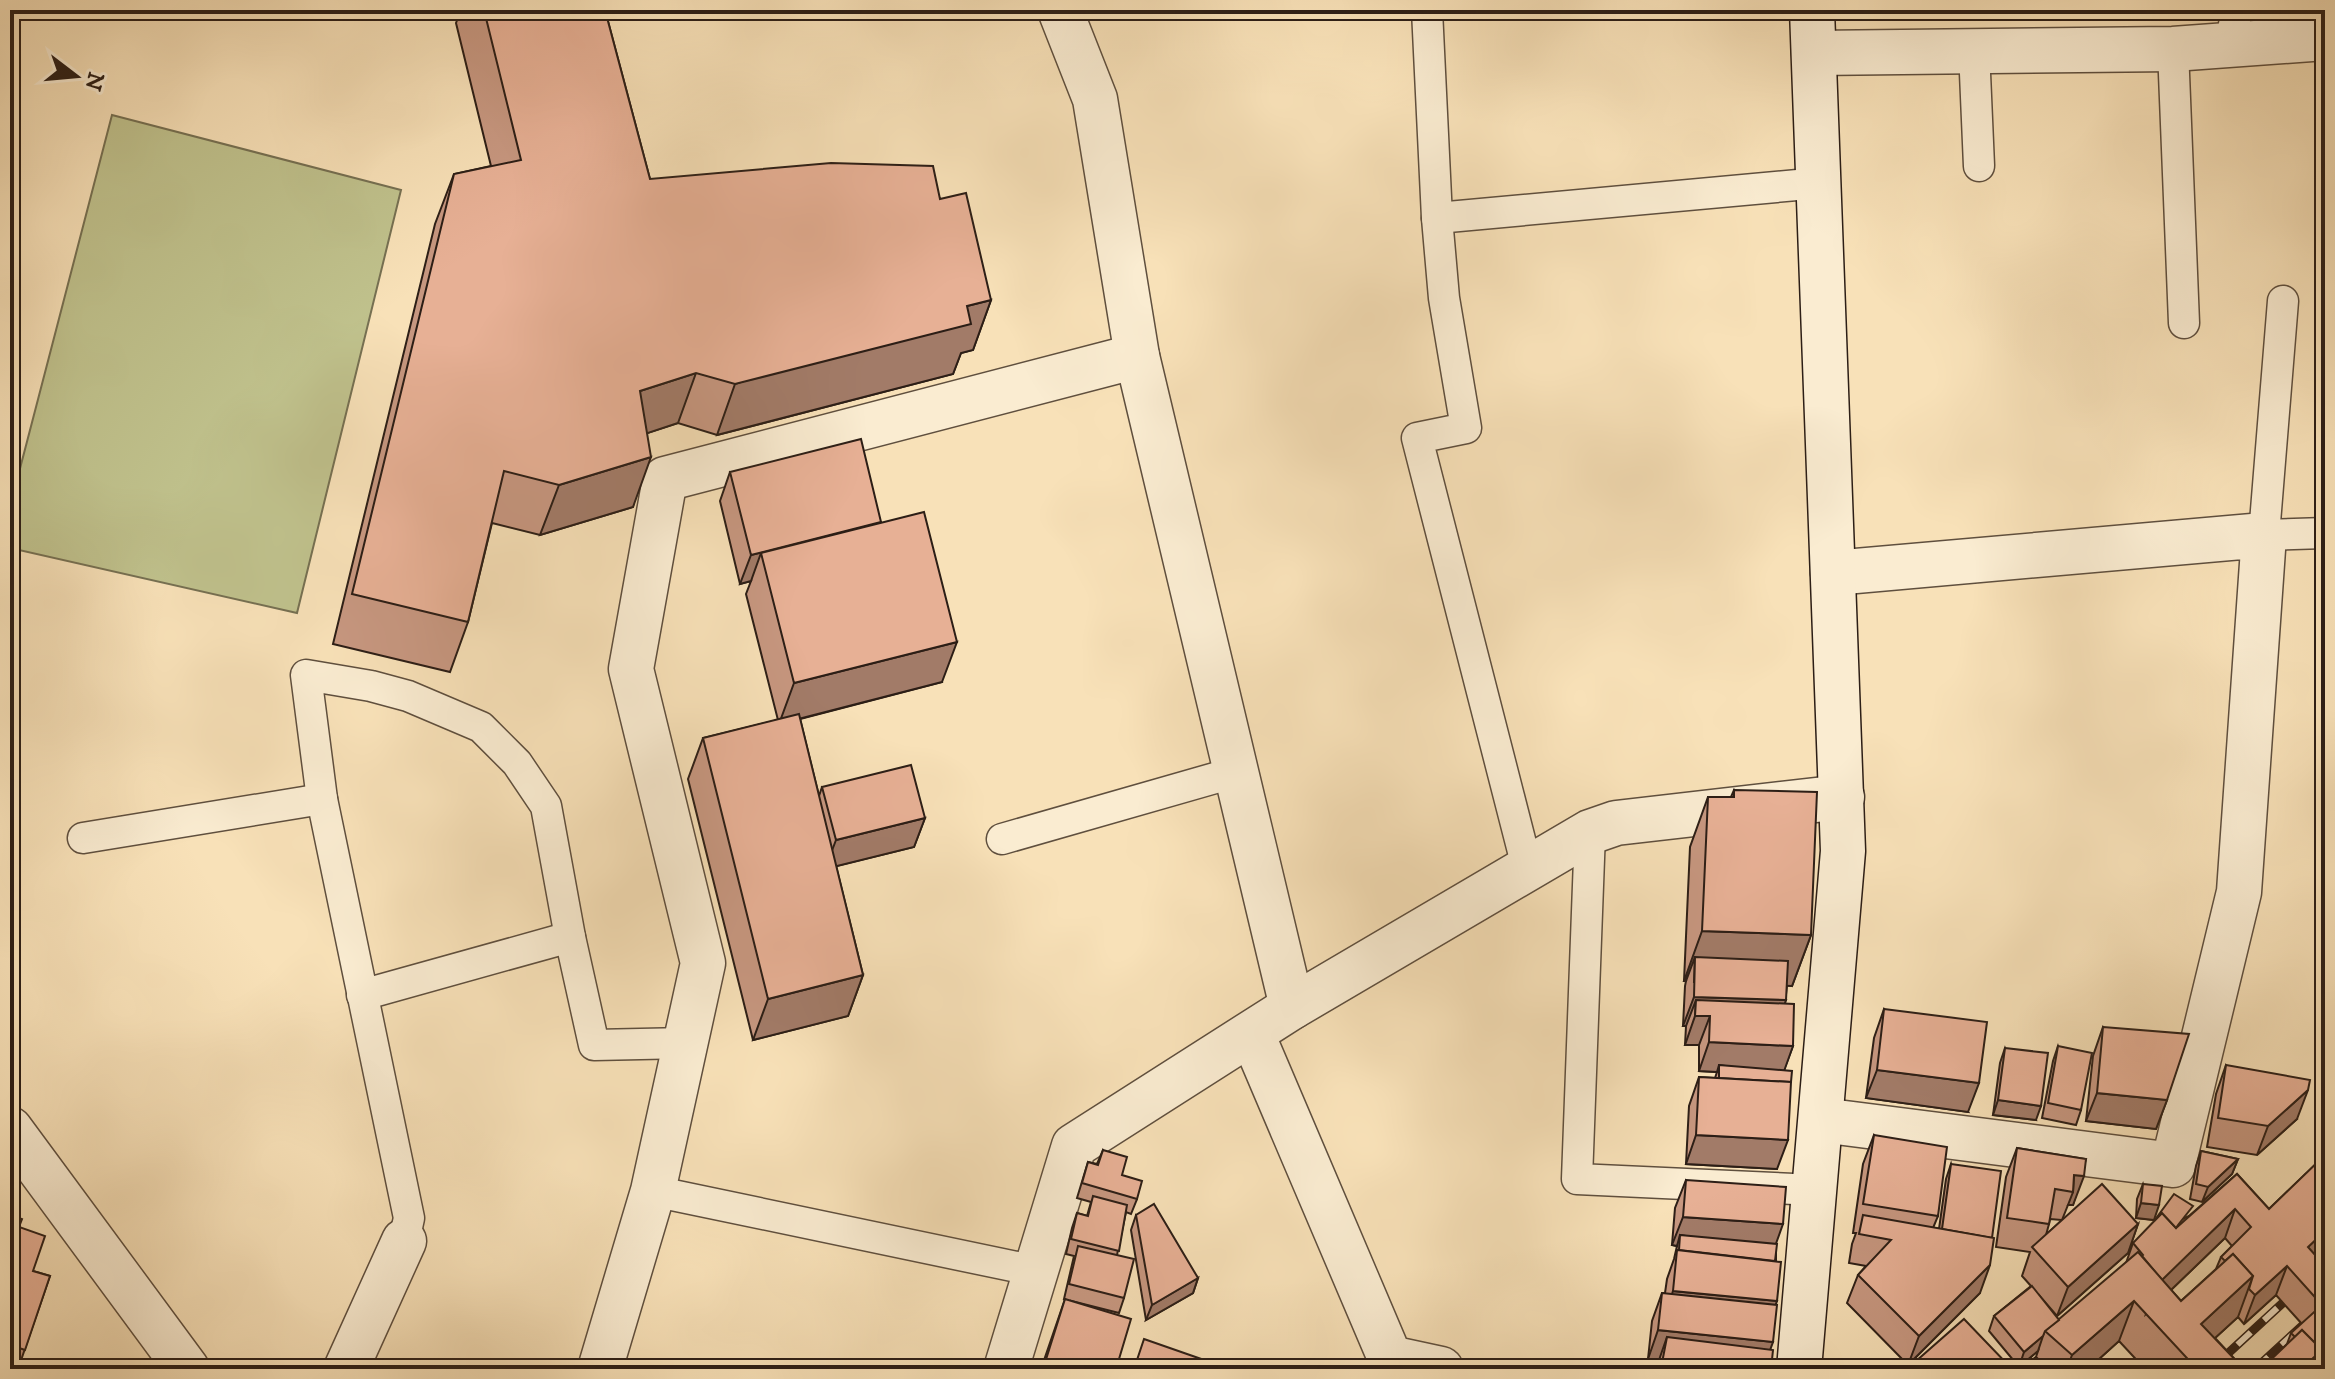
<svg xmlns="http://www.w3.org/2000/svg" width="2335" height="1379" viewBox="0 0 2335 1379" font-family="'IM FELL DW Pica',serif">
  <rect width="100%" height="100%" fill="#f8e1b8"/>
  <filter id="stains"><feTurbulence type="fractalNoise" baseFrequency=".0025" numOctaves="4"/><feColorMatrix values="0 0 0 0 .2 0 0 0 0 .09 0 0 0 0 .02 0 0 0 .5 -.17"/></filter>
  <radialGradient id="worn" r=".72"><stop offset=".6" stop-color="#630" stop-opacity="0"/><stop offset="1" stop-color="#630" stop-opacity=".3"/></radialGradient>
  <polygon fill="#c0c28d" stroke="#767052" stroke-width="2" points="112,115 401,190 297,613 10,548 10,507"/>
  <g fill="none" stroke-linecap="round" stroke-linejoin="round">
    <g stroke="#5f4f3e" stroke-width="33">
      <g id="lane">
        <polyline points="1427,10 1437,218 1444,298 1466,428 1417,438 1527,867"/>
        <polyline points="2230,44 2237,10"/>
        <polyline points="2173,49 2184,323"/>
        <polyline points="1974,50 1979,166"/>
        <polyline points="1437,218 1819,183"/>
        <polyline points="2283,301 2264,535 2325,533"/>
        <polyline points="1590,832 1577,1179 1815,1190"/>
        <polyline points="83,838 322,799"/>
        <polyline points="1002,839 1236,772"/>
        <polyline points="362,995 570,937"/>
        <polyline points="653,1191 1036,1271"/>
        <polyline points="404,1241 409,1218 322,799 306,675 371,686 408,696 481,727 517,763 546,806 570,937 594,1045 687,1043"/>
      </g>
    </g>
    <g stroke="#5f4f3e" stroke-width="47">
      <g id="street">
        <polyline points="1060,10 1095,99 1137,356 1292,1007"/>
        <polyline points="1814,53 2173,49 2325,38"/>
        <polyline points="1252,1034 1390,1358 1441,1369"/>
        <polyline points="1821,1120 2173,1165 2239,892 2264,535 1833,573"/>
        <polyline points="10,1129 187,1369"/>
        <polyline points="346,1369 404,1241"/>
        <polyline points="600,1369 653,1191 703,963 631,669 665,479 1137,356"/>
        <polyline points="1006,1369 1074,1146 1292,1007 1590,832 1616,823 1842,797"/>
      </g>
    </g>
    <g stroke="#2c1e16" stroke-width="47">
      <polyline id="secondary" points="1799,1369 1843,851 1812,10"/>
    </g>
    <use href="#lane" stroke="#faecd1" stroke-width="30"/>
    <use href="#street" stroke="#faecd1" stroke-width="44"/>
    <use href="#secondary" stroke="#faecd1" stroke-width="44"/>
    <g stroke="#2c1e16" stroke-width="9">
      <g id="rail">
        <polyline points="2211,1369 2325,1264"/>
        <polyline points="2255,1369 2325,1305"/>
      </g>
    </g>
    <use href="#rail" stroke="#faecd1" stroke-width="6" stroke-dasharray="18" stroke-linecap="butt"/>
  </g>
  <g fill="#c79780" stroke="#2c1e16" stroke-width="2" fill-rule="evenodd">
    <polygon points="461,10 605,10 650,179 940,199 991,300 973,350 961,353 953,374 717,435 678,423 647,433 633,507 540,535 492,523 468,622 450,672 333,644 435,224 454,174 491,166 456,23"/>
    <polygon points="730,472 881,522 942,682 800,719 819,796 822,787 925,818 914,847 836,866 863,975 848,1016 753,1040 688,779 703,738 778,720 746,594 751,581 740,584 720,501"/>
    <polygon points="1734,790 1811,935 1792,986 1787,985 1785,1004 1793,1046 1784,1070 1777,1169 1686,1164 1689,1106 1699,1077 1715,1078 1717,1072 1699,1071 1699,1045 1685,1045 1686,1026 1683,1026 1685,986 1686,981 1684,981 1690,847 1708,797 1731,797"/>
    <polygon points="1884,1009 1968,1112 1866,1098 1874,1038"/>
    <polygon points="2103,1027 2167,1100 2156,1129 2086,1121 2093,1056"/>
    <polygon points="2058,1046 2081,1110 2076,1125 2042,1118 2053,1061"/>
    <polygon points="2005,1048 2036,1120 1993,1115 2000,1063"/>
    <polygon points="2226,1065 2297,1119 2257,1155 2207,1147 2216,1094"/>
    <polygon points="1874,1135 1938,1216 1933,1228 1939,1229 1946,1179 1951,1164 1980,1293 1908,1365 1847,1303 1858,1275 1866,1266 1849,1263 1852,1244 1856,1233 1853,1233 1863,1164"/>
    <path d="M2017,1148L2086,1159L2073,1205H2068L2062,1220L2138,1224L2128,1253L2057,1316L2038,1294L2059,1320L2126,1263L2133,1243L2189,1216L2237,1174L2269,1209L2325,1155V1251L2317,1258L2325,1266V1369H2261L2287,1344L2291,1333L2302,1324L2276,1295L2244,1324L2238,1317L2215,1338L2244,1369H2145L2119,1341L2088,1369H2022L2036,1357L2038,1351L2019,1367L1989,1331L1994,1316L2031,1286L2022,1276L2030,1252L1996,1247L2006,1177ZM2050,1219L2062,1220L2046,1235L2049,1224ZM2225,1238L2232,1246L2221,1257L2216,1269L2181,1301L2171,1290Z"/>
    <polygon points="1103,1150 1122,1175 1137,1199 1131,1214 1126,1212 1117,1255 1124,1298 1119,1313 1072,1301 1116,1369 1041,1369 1065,1299 1064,1299 1074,1256 1066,1254 1072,1228 1077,1213 1087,1216 1091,1202 1077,1198 1088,1162 1097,1164"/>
    <polygon points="2201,1151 2238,1159 2232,1174 2202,1202 2190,1199 2196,1166"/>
    <polygon points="1686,1180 1776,1244 1776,1304 1770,1350 1771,1369 1656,1369 1659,1360 1648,1359 1652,1321 1662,1293 1665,1293 1667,1279 1674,1259 1677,1246 1672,1245 1675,1208"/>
    <polygon points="2143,1184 2154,1220 2136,1218 2137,1199"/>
    <polygon points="10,1215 19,1227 33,1271 50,1276 18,1369 10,1369"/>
    <polygon points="1136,1215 1198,1278 1193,1293 1146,1320 1131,1230"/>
  </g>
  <g fill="#a27b68" stroke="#2c1e16" stroke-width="2">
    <polygon points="991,300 973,350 961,353 953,374 717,435 735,384 967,306"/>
    <polygon points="696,373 678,423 621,442 640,391"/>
    <polygon points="651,457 633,507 540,535 559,485"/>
    <polygon points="881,522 761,553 751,581 740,584 751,555"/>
    <polygon points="957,642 942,682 779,724 794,683"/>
    <polygon points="925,818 914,847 825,869 836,840"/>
    <polygon points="1702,931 1811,935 1792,986 1694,982 1695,957 1686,981 1684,981"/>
    <polygon points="863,975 848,1016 753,1040 768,999"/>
    <polygon points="1694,997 1786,1000 1776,1029 1710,1016 1699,1045 1685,1045 1695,1016 1696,1000 1686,1026 1683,1026"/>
    <polygon points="1709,1042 1793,1046 1783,1074 1719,1065 1717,1072 1699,1071"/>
    <polygon points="1877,1070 1979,1083 1968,1112 1866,1098"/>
    <polygon points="2308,1090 2297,1119 2257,1155 2268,1126"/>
    <polygon points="2097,1093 2167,1100 2156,1129 2086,1121"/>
    <polygon points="1998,1100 2041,1106 2036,1120 1993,1115"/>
    <polygon points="1696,1135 1788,1140 1777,1169 1686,1164"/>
    <polygon points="2238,1159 2232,1174 2202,1202 2208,1187"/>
    <polygon points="2074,1175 2084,1176 2073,1205 2068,1205 2073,1192"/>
    <polygon points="2141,1203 2159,1205 2154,1220 2136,1218"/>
    <polygon points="2235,1209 2225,1238 2146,1314 2154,1287"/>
    <polygon points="1683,1217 1783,1224 1773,1252 1680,1235 1677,1246 1672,1245"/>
    <polygon points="2138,1224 2128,1253 2057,1316 2068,1287"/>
    <polygon points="2325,1231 2325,1251 2297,1276 2308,1247"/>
    <polygon points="1990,1265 1980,1293 1908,1365 1919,1336"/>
    <polygon points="2287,1266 2276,1295 2244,1324 2255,1295"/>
    <polygon points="2253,1276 2238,1317 2190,1361 2201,1324"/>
    <polygon points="1198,1278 1193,1293 1146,1320 1152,1305"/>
    <polygon points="1673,1291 1777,1301 1766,1330 1663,1320"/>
    <polygon points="2134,1301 2119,1341 2088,1369 2067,1369 2072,1355"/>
    <polygon points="1658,1330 1773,1342 1763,1369 1667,1337 1659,1360 1648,1359"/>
    <polygon points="2043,1336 2038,1351 2019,1367 2024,1352"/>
    <polygon points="2322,1350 2315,1369 2301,1369"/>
  </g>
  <g fill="#e7b095" stroke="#2c1e16" stroke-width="2">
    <polygon points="484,10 605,10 650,179 831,163 933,166 940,199 966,193 991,300 967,306 971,324 735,384 696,373 640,391 651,457 559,485 504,471 468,622 352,594 454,174 521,160"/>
    <polygon points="861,439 881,522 751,555 730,472"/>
    <polygon points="924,512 957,642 794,683 761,553"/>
    <polygon points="799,714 863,975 768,999 703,738"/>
    <polygon points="911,765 925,818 836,840 822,787"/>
    <polygon points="1734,790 1817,792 1811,935 1702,931 1708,797 1734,797"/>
    <polygon points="1695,957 1788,961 1786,1000 1694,997"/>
    <polygon points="1696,1000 1794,1004 1793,1046 1709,1042 1710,1016 1695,1016"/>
    <polygon points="1884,1009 1987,1022 1979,1083 1877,1070"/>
    <polygon points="2103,1027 2189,1034 2167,1100 2097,1093"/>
    <polygon points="2058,1046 2092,1053 2081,1110 2048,1103"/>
    <polygon points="2005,1048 2048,1053 2041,1106 1998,1100"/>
    <polygon points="1719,1065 1792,1071 1791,1082 1719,1078"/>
    <polygon points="2226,1065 2310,1080 2308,1090 2268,1126 2218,1118"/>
    <polygon points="1699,1077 1791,1082 1788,1140 1696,1135"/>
    <polygon points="1874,1135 1947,1147 1938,1216 1863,1204"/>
    <polygon points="2017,1148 2086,1159 2084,1176 2074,1175 2073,1192 2055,1189 2049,1224 2007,1218"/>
    <polygon points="1103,1150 1127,1157 1122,1175 1142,1181 1137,1199 1082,1183 1088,1162 1098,1165"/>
    <polygon points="2201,1151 2238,1159 2208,1187 2196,1184"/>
    <polygon points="2325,1155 2325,1231 2308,1247 2325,1266 2324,1369 2318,1362 2322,1350 2302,1330 2295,1337 2291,1333 2322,1305 2287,1266 2255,1295 2249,1289 2253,1276 2233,1254 2225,1261 2221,1257 2251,1227 2235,1209 2162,1280 2142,1256 2143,1255 2133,1243 2162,1213 2176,1228 2237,1174 2269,1209"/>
    <polygon points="1951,1164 2001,1171 1992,1238 1942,1229"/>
    <polygon points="1686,1180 1786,1187 1783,1224 1683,1217"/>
    <polygon points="2102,1184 2138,1224 2068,1287 2032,1247"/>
    <polygon points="2143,1184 2162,1186 2159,1205 2141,1203"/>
    <polygon points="2174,1194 2193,1206 2178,1225 2176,1228 2162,1213 2154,1221"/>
    <polygon points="1093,1196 1127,1205 1119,1251 1071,1239 1077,1213 1088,1216"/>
    <polygon points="1154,1204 1198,1278 1152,1305 1136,1215"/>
    <polygon points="10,1215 22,1219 19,1227 45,1236 33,1271 50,1276 25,1350 10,1345"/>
    <polygon points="1863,1215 1994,1238 1990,1265 1919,1336 1858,1275 1891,1240 1859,1234"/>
    <polygon points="1680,1235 1777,1244 1775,1261 1679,1250"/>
    <polygon points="1078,1246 1134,1259 1124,1298 1069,1284"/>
    <polygon points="1677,1250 1781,1262 1777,1301 1673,1291"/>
    <polygon points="2138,1252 2181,1301 2233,1254 2253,1276 2201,1324 2244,1369 2197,1369 2134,1301 2072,1355 2045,1331"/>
    <polygon points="2032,1286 2059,1320 2045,1331 2043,1336 2024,1352 1994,1316"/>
    <polygon points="1662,1293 1777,1305 1773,1342 1658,1330"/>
    <polygon points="1065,1299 1131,1319 1116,1369 1043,1369"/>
    <polygon points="1964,1319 2012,1369 1907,1369"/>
    <polygon points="2302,1330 2322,1350 2301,1369 2261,1369"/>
    <polygon points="1667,1337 1773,1350 1771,1369 1666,1369 1661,1368"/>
    <polygon points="1144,1339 1230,1369 1134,1369"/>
    <polygon points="2036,1357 2049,1369 2022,1369"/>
  </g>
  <rect width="2335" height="1379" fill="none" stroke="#f8e1b8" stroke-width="40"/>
  <rect x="12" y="12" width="2311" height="1355" fill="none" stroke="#2c1e16" stroke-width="4"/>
  <rect x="20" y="20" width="2295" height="1339" fill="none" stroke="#2c1e16" stroke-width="2"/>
  <g transform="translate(76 76) rotate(106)" stroke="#faecd1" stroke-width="6" paint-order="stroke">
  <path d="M0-6L14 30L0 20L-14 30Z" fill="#2c1e16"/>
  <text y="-12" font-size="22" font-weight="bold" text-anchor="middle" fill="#2c1e16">N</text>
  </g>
  <rect width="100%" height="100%" filter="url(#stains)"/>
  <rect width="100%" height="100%" fill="url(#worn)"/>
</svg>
